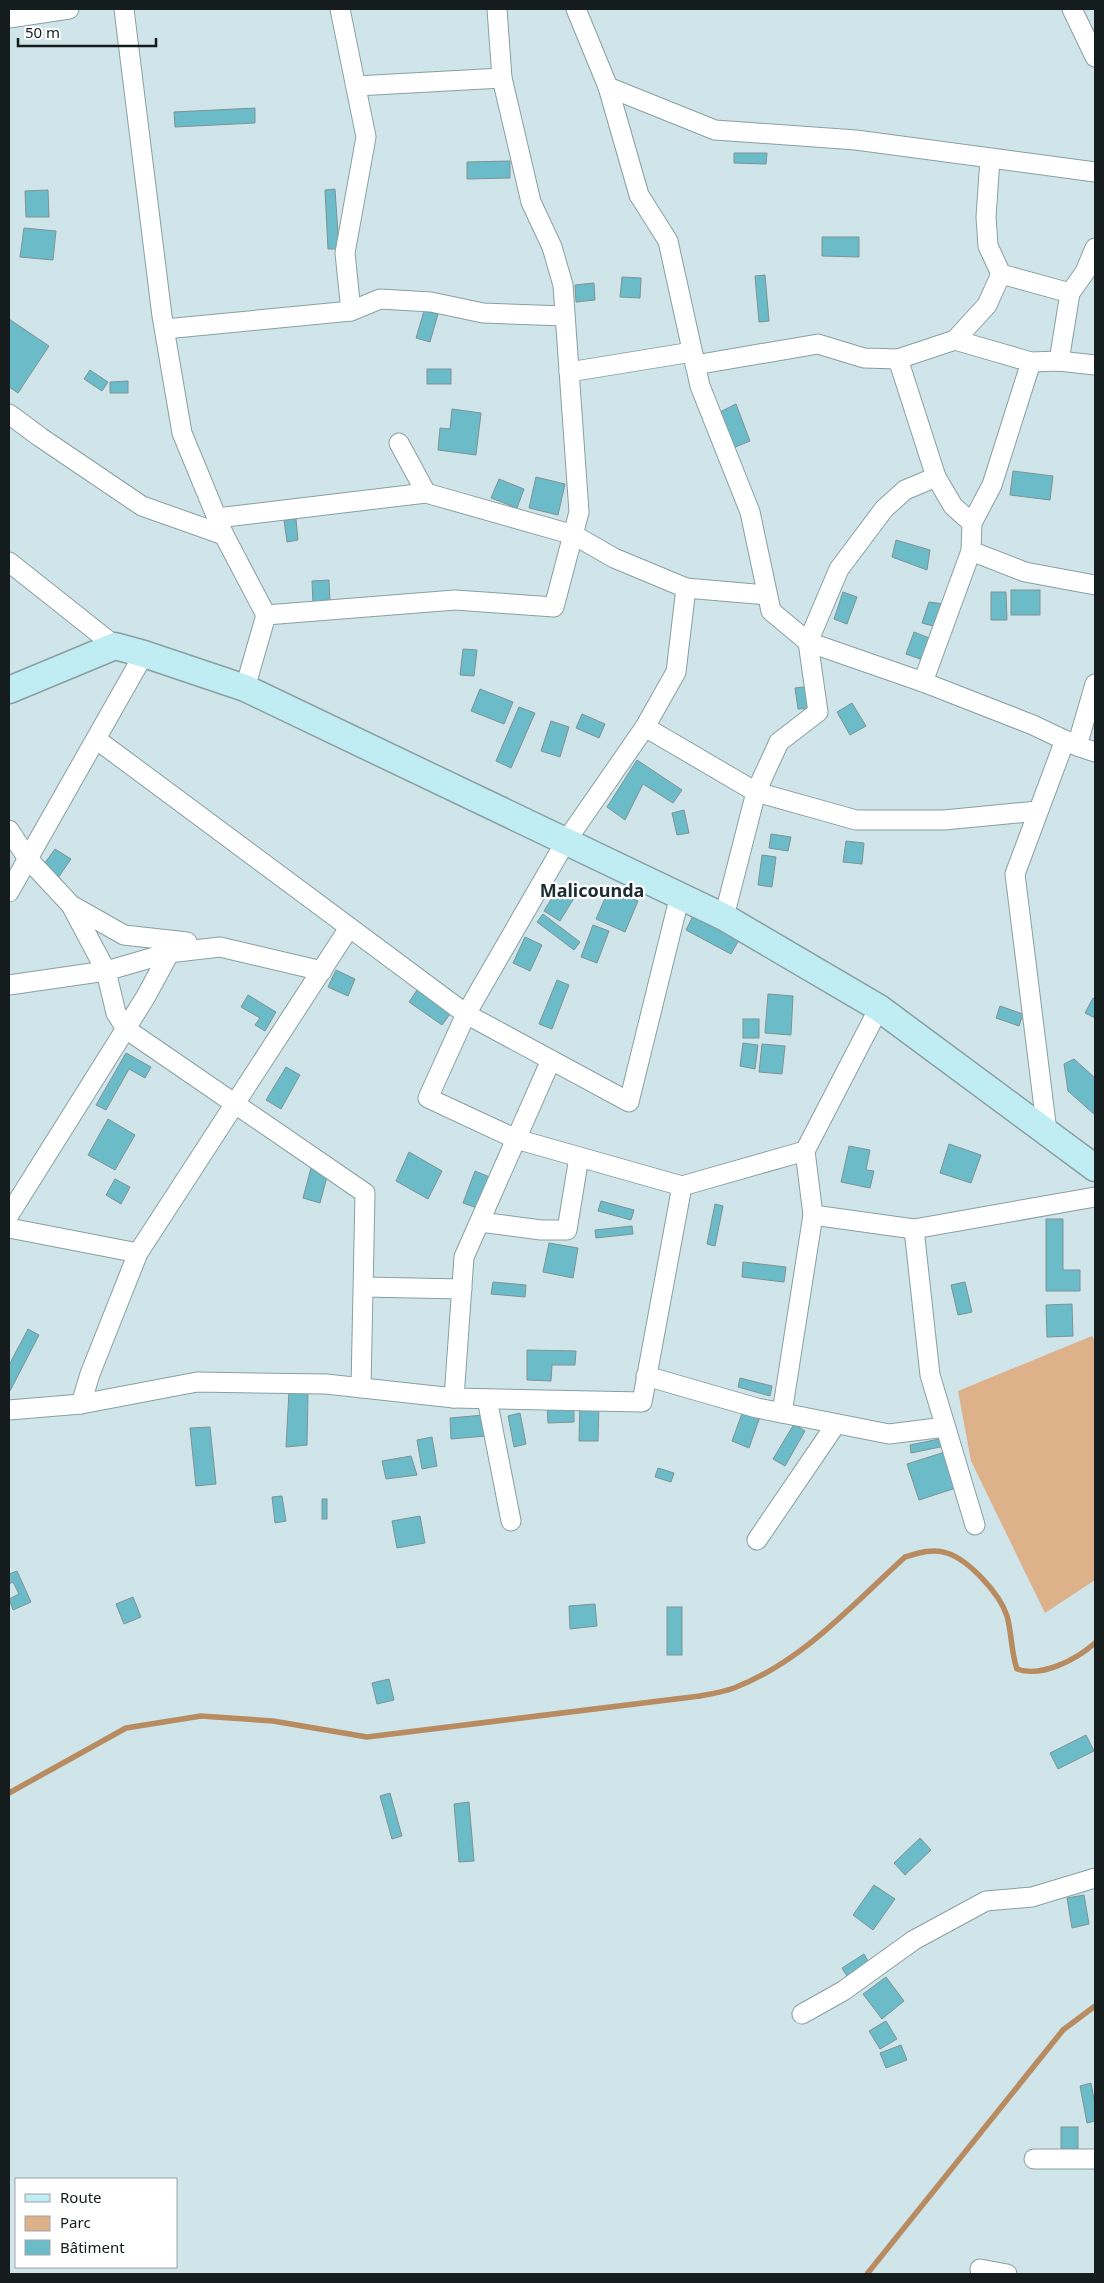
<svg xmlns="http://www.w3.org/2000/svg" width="1104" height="2283" viewBox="0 0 1104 2283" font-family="'Noto Sans',sans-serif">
  <rect width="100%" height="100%" fill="#cfe5e9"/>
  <polygon fill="#ddb18a" points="1092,1336 1095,1341 1095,1580 1045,1613 971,1461 958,1391"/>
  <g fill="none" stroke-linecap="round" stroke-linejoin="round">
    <g stroke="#b98b61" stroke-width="5.5">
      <path d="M9,1793L126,1728L201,1716L273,1721L367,1737L700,1696C711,1694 723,1692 734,1688C802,1662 852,1605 905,1557C918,1553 933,1548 947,1553C969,1560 1000,1594 1007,1616C1012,1634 1011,1652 1017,1669C1042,1678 1077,1659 1095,1643"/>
      <polyline points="867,2274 1063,2030 1095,2006"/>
    </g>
  </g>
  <g fill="#6cbbc8" stroke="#7e9396">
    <polygon points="255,108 255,123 175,127 174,112"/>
    <polygon points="734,153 767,153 766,164 734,163"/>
    <polygon points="510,161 510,178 467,179 467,162"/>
    <polygon points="335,189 339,249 328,249 325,190"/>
    <polygon points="48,190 49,217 26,217 25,191"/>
    <polygon points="24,228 56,231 53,260 20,257"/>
    <polygon points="822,237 859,237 859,257 822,256"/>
    <polygon points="765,275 769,321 759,322 755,276"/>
    <polygon points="622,277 641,278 640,298 620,297"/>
    <polygon points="594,283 595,300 576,302 575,285"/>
    <polygon points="424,311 438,314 430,342 416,338"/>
    <polygon points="9,319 49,346 18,393 9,387"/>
    <rect x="427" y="369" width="24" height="15"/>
    <polygon points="90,370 108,382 102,391 84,379"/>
    <polygon points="128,381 128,393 110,393 110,382"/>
    <polygon points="736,404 750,441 733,448 718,413"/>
    <polygon points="452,409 481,413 476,455 438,450 440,428 450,429"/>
    <polygon points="1013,471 1053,476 1050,500 1010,495"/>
    <polygon points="536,477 565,484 558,515 529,508"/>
    <polygon points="499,479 524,489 517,508 491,498"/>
    <polygon points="296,519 298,540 287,542 284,520"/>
    <polygon points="896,540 930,550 927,570 892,557"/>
    <polygon points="329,580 330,604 313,605 312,581"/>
    <rect x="1011" y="590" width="29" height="25"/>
    <polygon points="843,592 857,597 847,624 834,619"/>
    <polygon points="991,592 1006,592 1007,620 991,620"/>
    <polygon points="929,602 945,604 937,627 922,623"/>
    <polygon points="914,632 932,639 923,660 906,654"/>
    <polygon points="463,649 477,650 474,676 460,675"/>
    <polygon points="812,686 815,708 798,709 795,688"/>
    <polygon points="480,689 513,702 504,724 471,711"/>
    <polygon points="852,703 866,726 850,735 837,712"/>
    <polygon points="519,707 535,713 511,768 496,761"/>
    <polygon points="582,714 605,724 599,738 576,728"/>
    <polygon points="551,721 569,727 560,757 541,751"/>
    <polygon points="637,760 682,790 673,803 643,784 625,820 607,807"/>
    <polygon points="684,810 689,833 677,835 672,813"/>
    <polygon points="771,834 791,837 788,851 769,848"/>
    <polygon points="846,841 864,843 862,864 843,862"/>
    <polygon points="55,849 71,859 58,878 42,867"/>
    <polygon points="762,855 776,857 772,887 758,885"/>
    <polygon points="558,888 574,898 560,921 544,911"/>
    <polygon points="609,889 638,901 625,932 596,919"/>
    <polygon points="543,914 580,942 574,950 537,922"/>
    <polygon points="694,914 740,938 731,954 686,930"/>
    <polygon points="593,925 609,931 597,963 581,957"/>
    <polygon points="525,937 542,945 530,971 513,963"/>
    <polygon points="336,970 355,979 348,996 328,987"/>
    <polygon points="557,980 569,985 552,1029 539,1024"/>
    <polygon points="419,987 453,1010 442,1025 409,1002"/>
    <polygon points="768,994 793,996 791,1035 765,1033"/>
    <polygon points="248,995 276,1012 265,1031 255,1025 260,1018 241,1007"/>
    <polygon points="1093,998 1095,999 1095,1018 1085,1013"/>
    <polygon points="1000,1006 1023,1014 1019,1026 996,1018"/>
    <rect x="743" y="1019" width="16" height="19"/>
    <polygon points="743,1043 758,1045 755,1069 740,1066"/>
    <polygon points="762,1044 785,1046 782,1074 759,1072"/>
    <polygon points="126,1053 151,1067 145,1078 129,1069 106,1110 96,1105"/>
    <polygon points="1074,1059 1095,1078 1095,1115 1068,1091 1064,1064"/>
    <polygon points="286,1067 300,1075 281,1109 266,1100"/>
    <polygon points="108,1119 135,1135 115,1170 88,1155"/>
    <polygon points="949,1144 981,1155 971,1183 940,1173"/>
    <polygon points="849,1146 870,1150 866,1170 874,1171 870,1188 841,1182"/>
    <polygon points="409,1152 442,1171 428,1199 396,1181"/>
    <polygon points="311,1168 328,1173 320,1203 303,1198"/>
    <polygon points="475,1171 492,1178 480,1209 463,1203"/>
    <polygon points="115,1179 130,1187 121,1204 106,1195"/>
    <polygon points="601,1201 634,1210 631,1220 598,1211"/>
    <polygon points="715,1204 723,1206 715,1246 707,1244"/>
    <polygon points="1046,1219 1063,1219 1063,1270 1080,1270 1080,1291 1046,1291"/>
    <polygon points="632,1226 633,1234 596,1238 595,1230"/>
    <polygon points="549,1243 578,1248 573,1278 543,1272"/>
    <polygon points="743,1262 786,1267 784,1282 742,1277"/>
    <polygon points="493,1282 526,1285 525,1297 491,1294"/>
    <polygon points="965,1282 972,1312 958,1315 951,1285"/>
    <polygon points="1072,1304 1073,1336 1047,1337 1046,1305"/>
    <polygon points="28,1329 39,1335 10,1391 9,1365"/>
    <polygon points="527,1350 576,1351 575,1365 552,1365 551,1381 527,1380"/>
    <polygon points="740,1378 772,1386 770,1396 738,1387"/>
    <polygon points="289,1391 308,1392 307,1445 286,1447"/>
    <polygon points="580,1403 599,1403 598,1441 579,1441"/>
    <polygon points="574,1404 574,1422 548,1423 547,1405"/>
    <polygon points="744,1408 761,1414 749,1448 732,1441"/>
    <polygon points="520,1413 526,1444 514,1447 508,1416"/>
    <polygon points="484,1415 486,1436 451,1439 450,1418"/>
    <polygon points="794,1424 805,1431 785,1466 773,1459"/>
    <polygon points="210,1427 216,1484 196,1486 190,1428"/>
    <polygon points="432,1437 437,1466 422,1469 417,1440"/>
    <polygon points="944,1438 945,1446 911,1453 910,1445"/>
    <polygon points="948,1451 959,1487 919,1500 907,1464"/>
    <polygon points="411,1456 417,1475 386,1479 382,1461"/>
    <polygon points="658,1468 674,1473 671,1482 655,1477"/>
    <polygon points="282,1496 286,1521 275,1523 272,1497"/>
    <rect x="322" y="1499" width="5" height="20"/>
    <polygon points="420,1516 425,1543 397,1548 392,1521"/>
    <polygon points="17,1571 31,1602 13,1610 9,1599 19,1594 13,1582 9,1584 9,1574"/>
    <polygon points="133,1597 141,1617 124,1624 116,1604"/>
    <polygon points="595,1604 597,1626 570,1629 569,1606"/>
    <rect x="667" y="1607" width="15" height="48"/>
    <polygon points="389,1679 394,1700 377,1704 372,1683"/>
    <polygon points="1086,1735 1094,1751 1058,1769 1050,1753"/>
    <polygon points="390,1793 402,1836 392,1839 380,1796"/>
    <polygon points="469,1802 474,1861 459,1862 454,1804"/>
    <polygon points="920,1838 931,1850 905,1875 894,1863"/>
    <polygon points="874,1885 895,1899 873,1930 853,1915"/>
    <polygon points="1084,1895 1089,1924 1072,1928 1067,1898"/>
    <polygon points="864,1954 872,1968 850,1981 842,1968"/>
    <polygon points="886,1977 904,2001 882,2019 863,1994"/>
    <polygon points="886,2021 897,2039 880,2049 869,2031"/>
    <polygon points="901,2045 907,2060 886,2068 880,2053"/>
    <polygon points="1091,2083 1095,2105 1095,2121 1087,2123 1080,2086"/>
    <rect x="1061" y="2127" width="17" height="22"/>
  </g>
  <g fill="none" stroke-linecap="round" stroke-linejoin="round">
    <g stroke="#899fa2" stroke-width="21">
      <g id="street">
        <polyline points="124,9 162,316 182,433 224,535 266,615 245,688"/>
        <polyline points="340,9 366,137 345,253 351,311"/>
        <polyline points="576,9 608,87 639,195 668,241 700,386 750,512 771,611 808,642 923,682 1033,725 1077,746 1095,752"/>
        <polyline points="1072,9 1095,57"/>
        <polyline points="9,18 69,9"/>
        <polyline points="356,86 502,78"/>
        <polyline points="608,87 715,130 856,140 1095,172"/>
        <polyline points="990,159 986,217 988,246 1001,274 1070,293"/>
        <polyline points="165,329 351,311 380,299 431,302 483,313 565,316"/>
        <polyline points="955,340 1031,362 1059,361 1095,365"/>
        <polyline points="898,359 936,477 953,506 972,523"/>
        <polyline points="1059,361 1070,293 1085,272 1095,248"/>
        <polyline points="695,365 818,344 864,358 898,359 955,340 987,305 1001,274"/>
        <polyline points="569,372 692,352"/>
        <polyline points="9,414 40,437 142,506 224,535"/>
        <polyline points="399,443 426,493"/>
        <polyline points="217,518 426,493 574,535 614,558 686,588 767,595"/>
        <polyline points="971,551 1025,572 1095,585"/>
        <polyline points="9,562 115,646"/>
        <polyline points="686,588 676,672 645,727 566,841 466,1014 428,1098 516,1139 682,1186 805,1151 879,1008"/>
        <polyline points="266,615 455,600 554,607 579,512 563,285 552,247 531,202 502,78 497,9"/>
        <polyline points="923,682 971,551 972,523 992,485 1031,362"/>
        <polyline points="645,727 756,792 856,820 944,820 1038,811"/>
        <polyline points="96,739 466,1014 629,1102 680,895"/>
        <polyline points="1077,746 1095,684"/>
        <polyline points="9,830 28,859 71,905 124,935 187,942"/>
        <polyline points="9,892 144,654"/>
        <polyline points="71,905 106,971 116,1013 126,1029 365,1193 361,1388"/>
        <polyline points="724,917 756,792 779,742 818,712 808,642 839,569 884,509 905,490 936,477"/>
        <polyline points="9,985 106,971 168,953 220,947 322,971"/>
        <polyline points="1047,1132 1015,874 1065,740"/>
        <polyline points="9,1215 145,998 176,941"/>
        <polyline points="813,1215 914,1229 1095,1197"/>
        <polyline points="480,1222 541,1230 567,1230 579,1157"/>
        <polyline points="9,1228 138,1253"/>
        <polyline points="914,1229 930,1375 975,1525"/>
        <polyline points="364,1287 462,1289"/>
        <polyline points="646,1376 757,1408 889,1434 945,1427"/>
        <polyline points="454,1398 464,1257 551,1060"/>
        <polyline points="487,1399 511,1521"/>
        <polyline points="81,1404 90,1374 138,1253 349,928"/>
        <polyline points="9,1410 81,1404 197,1382 326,1384 454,1398 642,1402 682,1186"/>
        <polyline points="782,1413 813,1215 805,1151"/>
        <polyline points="757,1540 836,1424"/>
        <polyline points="802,2014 843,1991 914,1940 986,1901 1032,1897 1095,1878"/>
        <polyline points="1034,2159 1095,2159"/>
        <polyline points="980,2269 1007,2274"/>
      </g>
    </g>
    <g stroke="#899fa2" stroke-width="29">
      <polyline id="secondary" points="9,690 115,646 144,654 245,688 724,917 879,1008 1095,1168"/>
    </g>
    <use href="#street" stroke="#fff" stroke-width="19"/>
    <use href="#secondary" stroke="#bfedf3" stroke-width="26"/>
  </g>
  <g text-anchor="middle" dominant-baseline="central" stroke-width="4.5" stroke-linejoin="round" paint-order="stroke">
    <g font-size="18" font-weight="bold" fill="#1b2d30" stroke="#fff">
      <text x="592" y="890">Malicounda</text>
    </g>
  </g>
  <rect width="1104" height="2283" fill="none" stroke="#141c1e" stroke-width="20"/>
  <rect x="15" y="2178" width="162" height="90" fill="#ffffff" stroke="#a1a4a5"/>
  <rect x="25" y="2194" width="25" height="8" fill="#bfedf3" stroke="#a1a4a5"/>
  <text x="60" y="2203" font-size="15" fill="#141c1e">Route</text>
  <rect x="25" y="2216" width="25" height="15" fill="#ddb18a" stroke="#a1a4a5"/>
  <text x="60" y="2228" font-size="15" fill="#141c1e">Parc</text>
  <rect x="25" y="2240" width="25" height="15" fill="#6cbbc8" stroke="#a1a4a5"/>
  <text x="60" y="2253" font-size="15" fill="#141c1e">Bâtiment</text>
  <path d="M18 38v8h138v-8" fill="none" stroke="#141c1e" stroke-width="2.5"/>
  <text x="25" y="38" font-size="15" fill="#141c1e" stroke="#ffffff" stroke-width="4" paint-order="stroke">50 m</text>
</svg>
